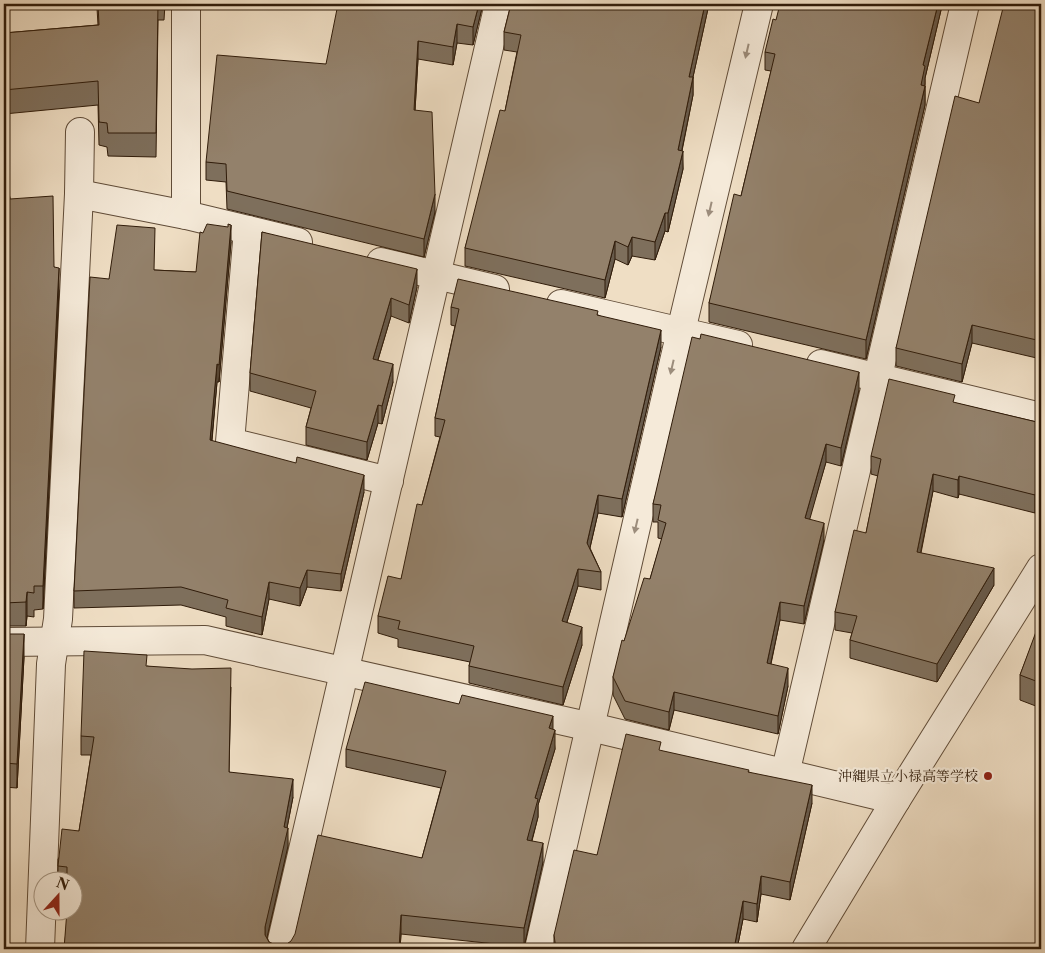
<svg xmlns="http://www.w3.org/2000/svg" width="1045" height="953" viewBox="0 0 1045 953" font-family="'Libre Caslon Text','Noto Serif JP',serif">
  <rect width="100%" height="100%" fill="#efdec4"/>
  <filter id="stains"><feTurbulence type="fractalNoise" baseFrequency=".004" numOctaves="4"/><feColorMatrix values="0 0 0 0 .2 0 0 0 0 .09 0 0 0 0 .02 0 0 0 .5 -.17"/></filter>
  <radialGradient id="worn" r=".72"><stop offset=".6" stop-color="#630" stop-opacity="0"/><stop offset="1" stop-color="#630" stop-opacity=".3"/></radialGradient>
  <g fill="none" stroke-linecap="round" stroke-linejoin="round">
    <g stroke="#604c38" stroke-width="30">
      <g id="street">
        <polyline points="1032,4 1041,6"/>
        <polyline points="79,194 186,215 298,242"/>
        <polyline points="186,215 186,4"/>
        <polyline points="248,230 230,442 389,481"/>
        <polyline points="381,262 495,289"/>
        <polyline points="561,304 738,345"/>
        <polyline points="821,364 1041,417"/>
        <polyline points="4,642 205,640 591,727 896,800"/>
        <polyline points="785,774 965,4"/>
        <polyline points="40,949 51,664 58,619 79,194 80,132"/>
        <polyline points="280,949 499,4"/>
        <polyline points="539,949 681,331 759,4"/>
        <polyline points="806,949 896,800 1041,568"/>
      </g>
    </g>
    <use href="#street" stroke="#f5ead9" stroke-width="28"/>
  </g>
  <g fill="#7e6f5c" stroke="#301c0a">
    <polygon points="4,4 165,4 164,20 158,20 156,157 108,156 107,147 99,145 98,105 4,114 4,33 98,25 97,8 4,8"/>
    <polygon points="483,4 473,45 457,43 453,65 418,59 415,110 435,212 424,257 227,209 226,182 206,180 206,162 326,64"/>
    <polygon points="511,4 709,4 693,77 693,95 682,151 683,169 668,232 665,231 655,260 632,256 628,265 615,259 605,298 465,266 465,248 505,111 517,52 504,50 504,32"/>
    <polygon points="941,4 941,10 925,78 925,105 866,359 709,322 709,303 741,196 771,71 765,70 765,52"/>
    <polygon points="1040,19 1041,20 1041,359 972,343 962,382 896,366 896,348 979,103"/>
    <polygon points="4,161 10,199 54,267 59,291 43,609 34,610 34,617 27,616 26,626 4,626"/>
    <polygon points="262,232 417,287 409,323 391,316 378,360 393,382 382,424 378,423 367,460 306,445 306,427 311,408 250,391 250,373"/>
    <polygon points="231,242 219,382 217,382 212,441 364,492 341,591 307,587 300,606 269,599 262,635 226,626 226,617 181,605 74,608 74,591 109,279 154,270 196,272"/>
    <polygon points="451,307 598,315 661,347 622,517 598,513 590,548 601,572 601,590 578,586 567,622 582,645 563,705 469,683 469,666 470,662 398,647 398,639 378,633 378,616 401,579 422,505 440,437 435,436 435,418 455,326 451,325"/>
    <polygon points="700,339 859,390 841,466 826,462 809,519 824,540 804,624 780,620 771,664 788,686 778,734 674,710 669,730 625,719 613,695 613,677 624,641 650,579 662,539 658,538 658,522 653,522 653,504"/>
    <polygon points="955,403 1041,423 1041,495 1035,513 959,494 958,498 933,491 921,553 994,585 937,682 850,658 850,640 852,633 835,630 835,612 866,533 878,476 871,474 871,456"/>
    <polygon points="1041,621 1041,708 1020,700 1020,675"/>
    <polygon points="4,634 24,657 17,788 4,787"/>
    <polygon points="147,666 231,687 229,772 293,797 287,828 288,846 267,937 269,942 277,946 284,946 422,858 441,788 346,767 346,749 553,730 555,749 538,805 538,817 532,841 543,862 524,947 401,934 400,949 64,949 72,880 58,880 58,859 79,831 91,755 81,755 81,736"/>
    <polygon points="661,751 749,772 812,803 790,900 761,894 757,922 743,919 737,949 554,949 554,935 597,855"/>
  </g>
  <g fill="#675a4b" stroke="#301c0a">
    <polygon points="479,4 483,4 473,45 473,27"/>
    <polygon points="705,4 709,4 689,95 689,77"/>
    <polygon points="938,4 941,4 941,10 925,78 925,84 921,104 921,85 923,65"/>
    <polygon points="457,24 457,43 453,65 453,47"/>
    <polygon points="418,41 418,59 414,128 414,110"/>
    <polygon points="693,77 693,95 678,169 678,150"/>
    <polygon points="925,86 925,105 866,359 866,340"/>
    <polygon points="683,151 683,169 668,232 668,213"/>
    <polygon points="435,194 435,212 424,257 424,239"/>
    <polygon points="665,213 665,231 655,260 655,242"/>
    <polygon points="231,225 231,242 219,382 219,365"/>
    <polygon points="632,237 632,256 628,265 628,247"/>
    <polygon points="615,241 615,259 605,298 605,280"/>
    <polygon points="59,268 59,291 43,609 43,586"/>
    <polygon points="417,269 417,287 409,323 409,305"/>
    <polygon points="391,298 391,316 373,376 373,359"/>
    <polygon points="972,325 972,343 962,382 962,364"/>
    <polygon points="661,330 661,347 622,517 622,499"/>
    <polygon points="217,364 217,382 210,458 210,440"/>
    <polygon points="393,364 393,382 382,424 382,406"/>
    <polygon points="859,372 859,390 841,466 841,448"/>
    <polygon points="378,405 378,423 367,460 367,442"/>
    <polygon points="826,444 826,462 805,536 805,518"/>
    <polygon points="933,474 933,491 917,570 917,552"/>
    <polygon points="364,475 364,492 341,591 341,574"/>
    <polygon points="959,476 959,494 958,498 958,480"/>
    <polygon points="1041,477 1041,495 1035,513 1035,495"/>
    <polygon points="598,495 598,513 587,560 587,543"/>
    <polygon points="824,523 824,540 804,624 804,606"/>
    <polygon points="994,568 994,585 937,682 937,664"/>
    <polygon points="578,569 578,586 562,638 562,621"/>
    <polygon points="307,570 307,587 300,606 300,588"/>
    <polygon points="269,582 269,599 262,635 262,617"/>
    <polygon points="27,592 27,616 26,626 26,602"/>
    <polygon points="780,602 780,620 767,681 767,663"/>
    <polygon points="582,627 582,645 563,705 563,687"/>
    <polygon points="24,634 24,657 17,788 17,764"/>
    <polygon points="788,668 788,686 778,734 778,716"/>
    <polygon points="674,692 674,710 669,730 669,712"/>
    <polygon points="553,716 553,735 549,728"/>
    <polygon points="555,730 555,749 538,805 538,817 527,858 527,840 535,798"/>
    <polygon points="293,779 293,797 284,843 288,828 288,846 265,946 265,927"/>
    <polygon points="812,785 812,803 790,900 790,882"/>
    <polygon points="543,843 543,862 524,947 524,928"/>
    <polygon points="761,876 761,894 757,922 757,904"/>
    <polygon points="743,901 743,919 737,949 734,949"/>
    <polygon points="401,915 401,934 400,949 399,949"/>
  </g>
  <g fill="#93816b" stroke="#301c0a">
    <polygon points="98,4 158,4 156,133 108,133 107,123 99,122 98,81 4,90 4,33 99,25"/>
    <polygon points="338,4 479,4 473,27 457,24 453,47 418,41 414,110 432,112 435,194 424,239 227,191 226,164 206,162 217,55 326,64"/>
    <polygon points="511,4 705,4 689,77 693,77 678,150 683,151 668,213 665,213 655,242 632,237 628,247 615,241 605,280 465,248 500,110 505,111 521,35 504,32"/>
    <polygon points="780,4 938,4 923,65 925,66 921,85 925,86 866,340 709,303 734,194 741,196 775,54 765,52 773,19 776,20"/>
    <polygon points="1004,4 1017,4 1040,9 1038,19 1041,20 1041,341 972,325 962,364 896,348 955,96 979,103"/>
    <polygon points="4,161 10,199 53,196 54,267 59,268 43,586 34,586 34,593 27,592 26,602 4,603"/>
    <polygon points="207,224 228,227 228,224 231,225 219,365 217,364 210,440 296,463 297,457 364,475 341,574 307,570 300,588 269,582 262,617 226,608 228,600 181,587 74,591 90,277 109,279 117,225 155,228 154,270 196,272 200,232 203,233"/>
    <polygon points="262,232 417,269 409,305 391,298 373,359 393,364 382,406 378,405 367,442 306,427 316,391 250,373"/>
    <polygon points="458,279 598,311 597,315 661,330 622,499 598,495 587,543 601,572 578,569 562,621 582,627 563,687 469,666 474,646 398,629 400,621 378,616 388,576 401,579 417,504 422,505 445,420 435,418 459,309 451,307"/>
    <polygon points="701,334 859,372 841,448 826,444 805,518 824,523 804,606 780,602 767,663 788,668 778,716 674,692 669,712 625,701 613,677 622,640 624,641 644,578 650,579 666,523 658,520 661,505 653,504 692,337 700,339"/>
    <polygon points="889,379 955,395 953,402 1041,423 1041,477 1035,495 959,476 958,480 933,474 917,552 994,568 937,664 850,640 857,616 835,612 854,530 866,533 881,459 871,456"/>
    <polygon points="1040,621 1041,621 1041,683 1020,675"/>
    <polygon points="4,634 24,634 17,764 4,763"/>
    <polygon points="84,651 147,655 146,666 192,669 231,668 229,772 293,779 284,827 288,828 265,927 265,935 269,942 277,946 284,946 291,941 295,934 318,835 422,858 446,771 346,749 365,682 459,704 462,695 553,716 549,728 555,730 535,798 538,799 527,840 543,843 524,928 401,915 399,949 64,949 67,910 72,910 72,880 67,880 67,867 58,866 62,829 79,831 94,737 81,736"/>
    <polygon points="626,734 661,742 659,750 749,770 748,772 812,785 790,882 761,876 757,904 743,901 734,949 556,949 554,935 574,850 597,855"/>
  </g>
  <defs><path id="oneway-solid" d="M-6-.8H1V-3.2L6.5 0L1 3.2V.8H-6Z" transform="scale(1.25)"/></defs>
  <g fill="#9c8d7c">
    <use href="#oneway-solid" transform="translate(747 51) rotate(103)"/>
    <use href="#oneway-solid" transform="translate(710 209) rotate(103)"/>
    <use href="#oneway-solid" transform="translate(672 367) rotate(103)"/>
    <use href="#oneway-solid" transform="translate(636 526) rotate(103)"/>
  </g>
  <circle fill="#8f2418" stroke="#f5ead9" stroke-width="2" cx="988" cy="776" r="5"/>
  <g text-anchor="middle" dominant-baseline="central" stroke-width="4.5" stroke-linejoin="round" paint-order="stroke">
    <g font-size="14" fill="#301c0a" stroke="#f5ead9" text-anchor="end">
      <text x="978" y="776">沖縄県立小禄高等学校</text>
    </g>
  </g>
  <rect width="1045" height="953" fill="none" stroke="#efdec4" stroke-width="20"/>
  <rect x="5" y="5" width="1035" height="943" fill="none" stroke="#301c0a" stroke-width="2.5"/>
  <rect x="10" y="10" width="1025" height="933" fill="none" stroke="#301c0a"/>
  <g transform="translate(58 896) rotate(21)"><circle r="24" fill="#f5ead9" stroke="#a69886"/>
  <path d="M0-4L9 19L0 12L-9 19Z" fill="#8f2418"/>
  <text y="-8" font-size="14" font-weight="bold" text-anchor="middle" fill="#301c0a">N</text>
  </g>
  <rect width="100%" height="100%" filter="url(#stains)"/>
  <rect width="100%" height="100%" fill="url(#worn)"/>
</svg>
